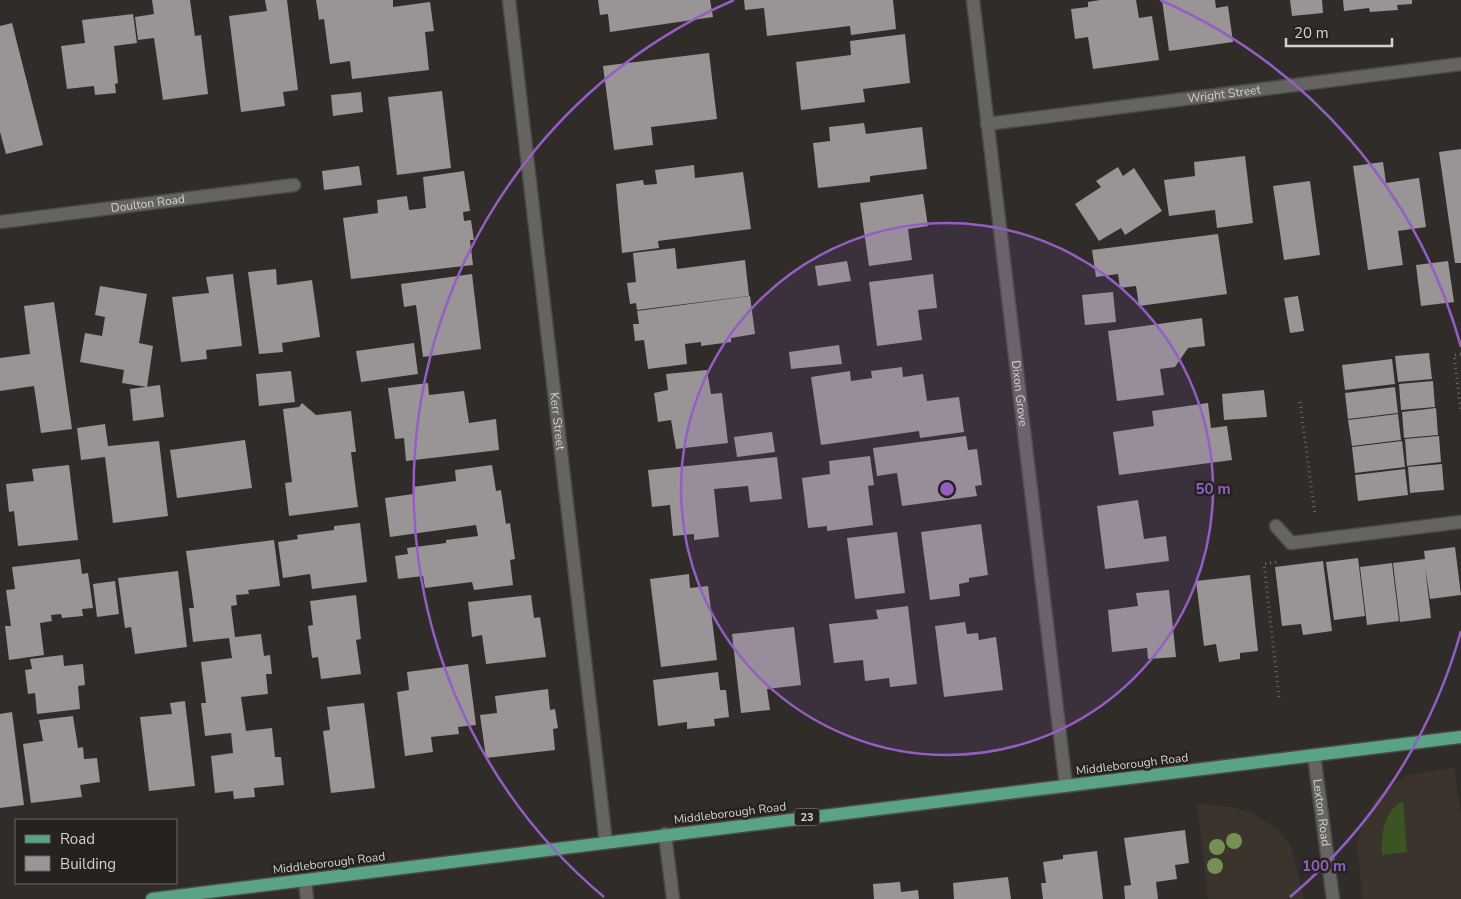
<svg xmlns="http://www.w3.org/2000/svg" width="1461" height="899" viewBox="0 0 1461 899" font-family="'Nunito Sans',sans-serif">
  <rect width="100%" height="100%" fill="#2f2c29"/>
  <g fill="#3b342c">
    <polygon points="1454,768 1461,816 1461,899 1363,899 1357,845 1362,827 1375,800 1390,786 1408,775"/>
    <polygon points="1197,804 1232,807 1252,813 1278,830 1291,846 1304,899 1208,899"/>
  </g>
  <path fill="#3c5423" d="M1403,801L1407,852L1382,855C1381,836 1383,811 1403,801Z"/>
  <g fill="#999496">
    <polygon points="152,0 190,0 195,36 201,35 208,94 163,100 154,38 138,40 135,17 154,14"/>
    <polygon points="265,0 287,0 298,90 283,92 285,106 241,112 229,16 267,11"/>
    <polygon points="316,0 393,0 393,7 430,2 434,31 425,32 429,70 352,79 350,61 330,64 324,19 319,20"/>
    <polygon points="598,0 710,0 713,17 610,32 608,14 600,15"/>
    <polygon points="744,0 893,0 896,29 851,35 850,26 767,36 764,8 745,10"/>
    <polygon points="1100,0 1136,0 1139,18 1152,16 1159,60 1093,69 1088,37 1075,39 1071,9 1088,7 1088,2"/>
    <polygon points="1162,0 1215,0 1216,8 1228,6 1233,42 1169,51"/>
    <polygon points="1290,0 1322,0 1323,13 1292,16"/>
    <polygon points="1343,0 1412,0 1412,4 1397,5 1398,10 1370,12 1369,8 1344,11"/>
    <polygon points="133,14 137,43 114,46 118,83 115,84 116,93 95,95 94,86 67,89 61,46 85,43 82,20"/>
    <polygon points="12,23 43,145 6,154 0,132 0,26"/>
    <polygon points="905,34 910,83 863,89 865,102 801,110 796,62 851,55 850,41"/>
    <polygon points="709,53 717,119 651,127 653,145 614,150 603,66"/>
    <polygon points="442,91 451,168 397,175 388,97"/>
    <polygon points="361,92 363,112 333,116 331,95"/>
    <polygon points="864,123 866,134 922,127 927,169 870,176 870,182 818,188 813,143 830,141 829,127"/>
    <polygon points="1461,149 1461,263 1455,263 1439,152"/>
    <polygon points="1245,156 1253,223 1217,228 1215,210 1169,216 1164,180 1195,176 1194,162"/>
    <polygon points="1383,162 1386,183 1419,178 1426,227 1398,231 1403,265 1368,270 1353,166"/>
    <polygon points="694,165 695,178 743,172 751,229 658,241 659,248 622,253 616,184 643,180 644,185 657,184 655,170"/>
    <polygon points="359,166 362,185 324,190 322,171"/>
    <polygon points="1118,167 1123,176 1134,168 1162,211 1125,235 1121,228 1099,241 1075,204 1101,187 1096,181"/>
    <polygon points="464,171 470,211 463,212 464,221 471,220 474,240 470,240 473,265 351,279 343,218 378,213 377,200 407,196 409,210 426,208 423,177"/>
    <polygon points="1310,181 1320,255 1284,260 1273,186"/>
    <polygon points="923,194 928,226 908,229 912,260 869,266 860,203"/>
    <polygon points="1218,234 1227,294 1139,306 1136,286 1120,288 1118,274 1096,277 1092,250"/>
    <polygon points="675,248 677,269 745,260 749,296 637,310 636,303 630,304 627,283 636,282 633,253"/>
    <polygon points="847,261 851,281 818,286 815,266"/>
    <polygon points="1448,261 1454,302 1421,306 1416,265"/>
    <polygon points="276,269 277,285 312,280 320,337 282,343 283,352 259,354 248,272"/>
    <polygon points="233,274 242,346 206,350 207,359 181,362 172,297 209,293 206,277"/>
    <polygon points="472,274 481,349 423,357 416,305 404,307 401,284"/>
    <polygon points="933,274 937,308 918,310 922,340 877,346 869,282"/>
    <polygon points="100,286 147,294 139,343 153,346 147,387 122,383 124,370 80,362 85,333 102,336 105,317 95,315"/>
    <polygon points="1113,292 1116,322 1085,325 1082,295"/>
    <polygon points="750,296 755,334 731,338 731,342 701,346 701,342 685,344 687,364 648,369 644,340 635,341 633,324 639,324 637,311"/>
    <polygon points="1298,296 1304,331 1290,333 1284,298"/>
    <polygon points="54,302 72,429 41,433 34,386 0,391 0,358 30,354 24,306"/>
    <polygon points="1202,318 1205,346 1188,348 1175,367 1160,369 1164,395 1117,401 1108,331"/>
    <polygon points="414,343 418,374 361,382 356,351"/>
    <polygon points="839,345 842,364 791,369 789,352"/>
    <polygon points="1429,353 1432,379 1398,382 1395,356"/>
    <polygon points="1392,359 1395,384 1345,390 1342,365"/>
    <polygon points="902,367 903,377 923,374 927,401 959,397 964,432 920,438 919,431 821,445 811,377 850,371 851,381 872,378 871,371"/>
    <polygon points="707,370 711,394 722,393 728,443 676,449 671,420 658,422 654,393 668,390 666,374"/>
    <polygon points="291,371 295,402 259,406 256,374"/>
    <polygon points="1433,381 1435,407 1401,410 1399,384"/>
    <polygon points="428,383 429,395 464,391 469,423 496,419 499,450 406,461 404,438 395,439 388,388"/>
    <polygon points="160,385 164,417 133,421 130,389"/>
    <polygon points="1395,387 1398,413 1348,419 1345,393"/>
    <polygon points="1264,390 1267,417 1224,420 1222,394"/>
    <polygon points="302,403 316,415 351,411 356,452 351,452 358,507 289,516 285,483 292,482 283,409 299,407"/>
    <polygon points="1208,403 1211,428 1227,426 1232,460 1119,475 1113,432 1154,426 1152,411"/>
    <polygon points="1436,408 1438,435 1404,438 1402,412"/>
    <polygon points="1398,414 1401,440 1352,446 1348,420"/>
    <polygon points="105,424 108,446 159,441 168,516 113,523 105,457 81,460 77,428"/>
    <polygon points="772,432 775,452 737,457 734,437"/>
    <polygon points="966,436 968,450 977,449 982,485 975,486 977,496 902,506 897,473 877,476 873,448"/>
    <polygon points="1439,436 1441,462 1407,466 1405,439"/>
    <polygon points="245,440 252,488 177,498 170,450"/>
    <polygon points="1402,441 1405,467 1355,473 1352,447"/>
    <polygon points="870,456 874,485 868,486 873,525 827,531 827,526 808,528 802,478 830,474 829,461"/>
    <polygon points="777,457 782,499 750,502 748,486 714,489 719,537 694,540 694,534 673,536 670,505 652,507 648,470"/>
    <polygon points="1442,464 1444,490 1410,493 1408,467"/>
    <polygon points="69,465 78,540 18,546 14,511 9,512 6,484 34,481 32,469"/>
    <polygon points="492,465 496,491 501,490 506,524 510,523 515,559 510,560 513,585 474,590 472,582 425,588 423,576 398,579 395,556 408,554 407,548 446,543 446,540 478,536 476,525 390,537 385,498 413,494 413,487 456,481 455,470"/>
    <polygon points="1405,469 1408,495 1358,501 1355,475"/>
    <polygon points="1138,500 1144,539 1166,536 1169,561 1105,569 1097,506"/>
    <polygon points="360,523 367,582 312,589 310,574 283,578 278,542 298,539 297,535 334,530 334,526"/>
    <polygon points="981,524 988,575 969,578 969,582 959,584 960,596 930,600 921,532"/>
    <polygon points="897,532 905,593 855,599 847,538"/>
    <polygon points="274,540 280,586 248,590 249,594 236,595 237,605 231,606 235,637 261,634 264,656 270,655 272,674 266,674 268,694 241,697 246,731 272,728 275,757 281,757 284,785 254,788 255,797 234,799 233,791 215,793 211,756 233,753 231,733 205,736 201,703 206,703 201,662 232,658 229,638 193,642 189,608 194,608 186,551"/>
    <polygon points="1455,547 1461,595 1430,599 1425,567 1431,618 1400,622 1393,563 1425,559 1424,551"/>
    <polygon points="1358,558 1365,616 1334,620 1326,562"/>
    <polygon points="80,559 82,574 88,573 93,608 82,609 83,616 62,618 61,614 51,615 52,621 40,623 44,655 9,660 5,626 11,626 6,590 15,589 12,567"/>
    <polygon points="1323,561 1332,631 1303,635 1301,624 1282,626 1275,567"/>
    <polygon points="1392,563 1399,621 1367,625 1360,567"/>
    <polygon points="178,571 187,647 135,654 131,627 125,628 118,578"/>
    <polygon points="689,574 690,588 708,586 717,660 661,667 650,579"/>
    <polygon points="1250,575 1258,651 1240,653 1240,659 1219,662 1216,644 1204,646 1196,581"/>
    <polygon points="115,581 119,614 97,617 93,584"/>
    <polygon points="1169,590 1176,657 1148,659 1147,648 1112,652 1108,610 1138,606 1136,593"/>
    <polygon points="356,595 361,639 356,640 361,674 321,679 318,657 312,658 308,626 313,625 310,601"/>
    <polygon points="531,595 534,618 540,617 546,657 486,664 482,635 472,637 468,602"/>
    <polygon points="908,606 917,684 890,687 889,678 865,681 863,660 834,663 829,624 878,619 876,610"/>
    <polygon points="965,622 967,634 978,633 979,640 996,637 1003,690 944,697 935,626"/>
    <polygon points="794,627 801,685 767,689 770,710 741,713 732,634"/>
    <polygon points="63,655 64,666 83,664 85,685 78,686 80,709 37,714 35,693 28,694 25,670 32,669 30,659"/>
    <polygon points="468,664 476,725 458,727 459,734 431,737 433,752 405,756 397,692 409,690 407,672"/>
    <polygon points="718,672 720,690 726,690 729,717 714,719 715,726 687,729 687,722 658,726 653,680"/>
    <polygon points="548,689 550,710 555,709 558,728 553,729 555,750 486,758 480,715 497,713 495,696"/>
    <polygon points="185,701 195,786 149,791 140,717 172,714 170,703"/>
    <polygon points="364,703 375,788 331,793 323,731 330,730 327,707"/>
    <polygon points="12,712 24,805 0,808 0,714"/>
    <polygon points="73,716 78,748 83,747 84,759 97,758 100,782 80,785 82,797 31,803 23,744 43,741 39,720"/>
    <polygon points="1185,830 1189,863 1175,865 1177,879 1156,882 1158,899 1125,899 1124,886 1131,885 1124,838"/>
    <polygon points="1097,851 1103,899 1043,899 1041,883 1046,883 1043,862 1063,859 1063,855"/>
    <polygon points="1008,877 1011,899 954,899 953,883"/>
    <polygon points="900,882 901,892 918,890 919,899 874,899 873,884"/>
  </g>
  <g fill="none" stroke-linecap="round" stroke-linejoin="round">
    <g stroke="#4b4a47" stroke-width="15">
      <g id="service">
        <polyline points="1276,526 1291,543 1461,522"/>
        <polyline points="665,834 673,899"/>
      </g>
    </g>
    <g stroke="#4b4a47" stroke-width="15">
      <g id="minor">
        <path id="s1" d="M509,0L606,843"/>
        <path id="s2" d="M973,0L1066,786"/>
        <path id="s3" d="M987,124L1461,64"/>
        <path id="s4" d="M0,222L294,185"/>
        <path id="s5" d="M1314,755L1333,899"/>
        <polyline points="305,880 307,899"/>
      </g>
    </g>
    <g stroke="#4b4a47" stroke-width="15">
      <polyline id="primary" points="152,899 1461,737"/>
    </g>
    <g stroke="#6d6a68" stroke-width="3" stroke-dasharray="1 4" stroke-linecap="butt">
      <polyline points="1461,354 1454,355 1461,412"/>
      <polyline points="1300,402 1315,515"/>
      <polyline points="1276,562 1264,564 1279,697"/>
    </g>
    <use href="#service" stroke="#666460" stroke-width="12"/>
    <use href="#minor" stroke="#666460" stroke-width="12"/>
    <use href="#primary" stroke="#5ba385" stroke-width="12"/>
  </g>
  <g fill="#749054">
    <circle cx="1234" cy="841" r="8"/>
    <circle cx="1217" cy="847" r="8"/>
    <circle cx="1215" cy="866" r="8"/>
  </g>
  <circle cx="947" cy="489" r="266" fill="#955ec4" fill-opacity=".12"/>
  <g fill="none" stroke="#955ec4" stroke-width="2.5">
    <circle cx="947" cy="489" r="266"/>
    <path d="M1461 631A533 533 0 0 1 1290 897M604 897A533 533 0 0 1 734 0M1160 0A533 533 0 0 1 1461 347"/>
  </g>
  <g text-anchor="middle" dominant-baseline="central" stroke-width="5" stroke-linejoin="round" paint-order="stroke">
    <rect fill="#25221f" stroke="#9e9c9a" stroke-width="1" x="794.5" y="808.5" width="25" height="17" rx="4"/>
    <g font-size="11" font-weight="bold" fill="#d2d1cf">
      <text x="807" y="817">23</text>
    </g>
    <g font-size="12" fill="#d2d1cf" stroke="#25221f">
      <text stroke="none"><textPath href="#s3" startOffset="239">Wright Street</textPath></text>
      <text stroke="none"><textPath href="#s4" startOffset="149">Doulton Road</textPath></text>
      <text stroke="none"><textPath href="#s2" startOffset="396">Dixon Grove</textPath></text>
      <text stroke="none"><textPath href="#s1" startOffset="424">Kerr Street</textPath></text>
      <text transform="translate(1132 764) rotate(-7)">Middleborough Road</text>
      <text stroke="none"><textPath href="#s5" startOffset="58">Lexton Road</textPath></text>
      <text transform="translate(730 813) rotate(-7)">Middleborough Road</text>
      <text transform="translate(329 863) rotate(-7)">Middleborough Road</text>
    </g>
  </g>
  <circle cx="947" cy="489" r="8" fill="#955ec4" stroke="#25221f" stroke-width="2.5"/>
  <g font-size="15" text-anchor="middle" font-weight="bold" fill="#955ec4" stroke="#25221f" stroke-width="5" stroke-linejoin="round" paint-order="stroke">
    <text x="1213" y="494">50 m</text>
    <text x="1324" y="871">100 m</text>
  </g>
  <rect x="15" y="819" width="162" height="65" fill="#25221f" stroke="#6a6865"/>
  <rect x="25" y="835" width="25" height="8" fill="#5ba385" stroke="#6a6865"/>
  <text x="60" y="844" font-size="15" fill="#d2d1cf">Road</text>
  <rect x="25" y="856" width="25" height="15" fill="#999496" stroke="#6a6865"/>
  <text x="60" y="869" font-size="15" fill="#d2d1cf">Building</text>
  <path d="M1286 38v8h106v-8" fill="none" stroke="#d2d1cf" stroke-width="2.5"/>
  <text x="1294" y="38" font-size="15" fill="#d2d1cf" stroke="#25221f" stroke-width="4" paint-order="stroke">20 m</text>
</svg>
